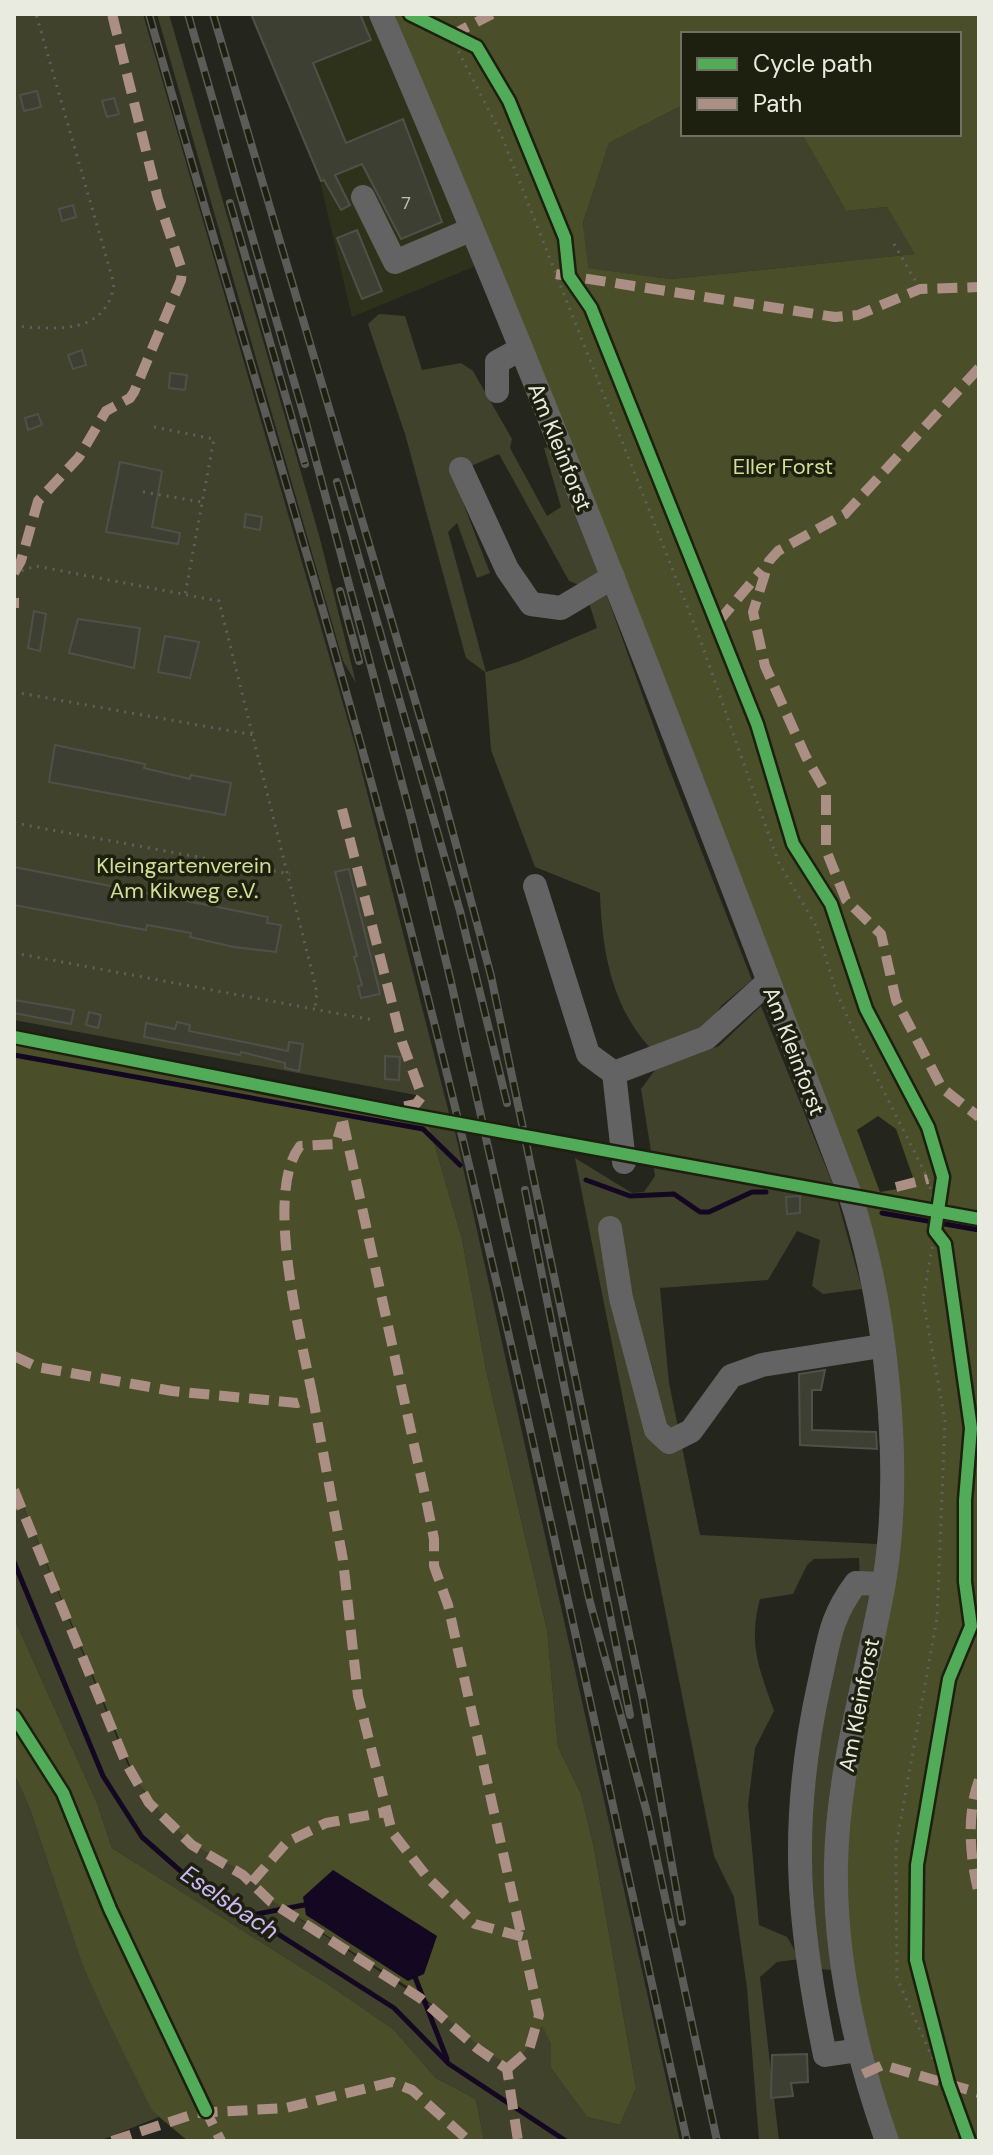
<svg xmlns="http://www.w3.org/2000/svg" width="993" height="2155" viewBox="0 0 993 2155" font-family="'DM Sans',sans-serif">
  <rect width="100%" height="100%" fill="#24251c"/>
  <polygon fill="#2e321b" points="250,14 376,14 478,265 352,317 320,181"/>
  <g fill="#40422c" fill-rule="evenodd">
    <polygon points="14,14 143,14 355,745 450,1117 422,1114 416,1095 14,1020"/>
    <polygon points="157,14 169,14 319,535 356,683 343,661"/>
    <polygon points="683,105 683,134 802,134 846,211 887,207 916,254 671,279 587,268 583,223 609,143"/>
    <path d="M379,314L405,316L422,370L461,363L473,371L512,439L510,448L547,516L561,507L544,448L553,446L667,763L752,980L722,1005L700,1035L656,1054C612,1011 602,952 600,893L535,867L491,750L485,672L466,658L405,434L368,324ZM499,454L569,581L584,587L597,628L520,661L486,672L448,532L457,523L477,578L490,573L452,474Z"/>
    <path d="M761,1006L834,1187L862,1289L823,1294L812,1286L820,1240L797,1231L768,1280L660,1288L669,1383L700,1535L878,1544L834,1970L818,1969L806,1770L837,1650L860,1583L859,1558L814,1559L807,1565L793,1594L760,1599C748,1645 759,1668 774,1711L755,1748L748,1805L759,1925L787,1937L800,1959L777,1962L760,1977L779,2141H759L747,1988L734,1897L714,1856L575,1158L632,1193L644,1192L655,1176L641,1089L655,1070L719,1046Z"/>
    <polygon points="428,1122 454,1127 680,2141 484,2141 476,2099 436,2078 393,2029 329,1985 112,1848 97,1803 14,1618 14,1483 127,1763 149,1800 192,1844 244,1873 272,1901 446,2015 520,2059 542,2025 551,2044 551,2068 587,2117 620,2125 636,2088 594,1848 581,1794 558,1747 547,1630 486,1370 462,1239"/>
    <polygon points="14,1773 30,1809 82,1964 152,2111 159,2117 99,2141 14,2141"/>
  </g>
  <g fill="#4a4f29" fill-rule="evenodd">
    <path d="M394,14H979V2141H892L861,2050L839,1862L887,1585L870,1252ZM683,34H959V134H802L846,211L887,207L915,254L671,279L588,268L583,223L609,143L683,105ZM878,1116L896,1129L916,1186L880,1192L857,1130Z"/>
    <polygon points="14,1044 428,1122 462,1239 486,1370 547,1630 558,1747 581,1794 594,1848 636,2088 620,2125 587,2117 551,2068 551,2044 542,2026 520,2059 507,2064 480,2047 421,1995 272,1901 244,1873 192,1844 163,1816 136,1780 14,1483"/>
    <polygon points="14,1618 97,1803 112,1848 329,1985 393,2029 436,2078 476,2099 484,2141 188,2141 152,2111 103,2010 82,1964 30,1809 14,1773"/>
  </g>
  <polygon fill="#140721" points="333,1870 437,1936 424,1974 408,1981 306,1915 303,1897"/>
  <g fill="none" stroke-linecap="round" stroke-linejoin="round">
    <g stroke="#140721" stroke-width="5">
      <polyline points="14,1055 423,1129 460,1165"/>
      <polyline points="586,1180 630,1196 674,1194 700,1212 709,1212 752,1192 766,1192"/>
      <polyline points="882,1213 979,1230"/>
      <polyline points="14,1562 103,1776 142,1837 184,1874 394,2008 449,2064 566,2141"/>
      <polyline points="251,1915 304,1905"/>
      <polyline points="415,1977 447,2059"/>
    </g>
  </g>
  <g fill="#3e3f33" stroke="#4f5049" stroke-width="2">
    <polygon points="251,14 360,14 371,40 313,63 346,143 403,119 442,222 401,239 362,164 335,175 350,205 341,210 324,180 321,181"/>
    <polygon points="37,91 41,107 24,111 20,95"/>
    <polygon points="114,98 119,114 107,117 102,101"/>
    <polygon points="73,205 76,217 62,221 59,209"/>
    <polygon points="357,230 382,291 362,299 337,238"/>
    <polygon points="82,350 86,365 73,369 68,355"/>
    <polygon points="170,373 187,375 185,390 169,388"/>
    <polygon points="38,414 42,425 28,430 25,418"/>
    <polygon points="120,462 162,471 152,527 180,533 178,544 106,532"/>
    <polygon points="246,514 262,517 260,530 244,527"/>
    <polygon points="34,611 46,614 40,651 28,648"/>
    <polygon points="78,619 140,628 134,668 69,653"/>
    <polygon points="165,636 199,642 190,678 158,672"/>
    <polygon points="55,745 145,764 144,768 190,779 191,775 231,783 225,815 49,782"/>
    <polygon points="14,867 268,917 267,923 281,925 276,952 234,947 190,937 191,933 147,925 146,930 14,905"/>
    <polygon points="349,869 380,994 361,998 358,986 362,985 354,957 357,956 335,872"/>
    <polygon points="14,1000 74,1010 71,1024 14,1013"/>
    <polygon points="89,1012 101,1015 98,1028 86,1025"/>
    <polygon points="177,1022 190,1025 189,1031 288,1051 289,1042 303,1044 299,1071 285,1068 285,1063 241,1052 240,1055 144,1037 146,1023 175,1029"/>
    <polygon points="385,1056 400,1057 399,1080 385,1079"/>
    <polygon points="800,1196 800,1213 787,1214 786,1197"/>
    <polygon points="825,1370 821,1390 812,1390 812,1430 876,1432 877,1449 800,1445 799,1374"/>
    <polygon points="807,2054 808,2082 791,2083 793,2096 771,2098 772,2055"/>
  </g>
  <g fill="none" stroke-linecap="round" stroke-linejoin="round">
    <g stroke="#61605f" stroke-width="3" stroke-dasharray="2 6" stroke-linecap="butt">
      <polyline points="451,37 500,132 700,639 778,861 816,926 836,991 855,1034 928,1179 936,1210"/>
      <polyline points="894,244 920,289"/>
      <path d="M14,326C53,329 107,336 114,284L36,14"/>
      <polyline points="154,427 214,439 185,595"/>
      <polyline points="143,492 202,502"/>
      <polyline points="14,573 36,566 219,601 317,992 315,1008"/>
      <polyline points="14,692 254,735"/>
      <polyline points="14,823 290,874"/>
      <polyline points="14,953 373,1020"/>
      <polyline points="400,1113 444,1120"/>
      <polyline points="786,1181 827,1189"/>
      <polyline points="935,1231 923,1299 945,1421 937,1618 896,1846 897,1978 943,2082 960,2141"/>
    </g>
    <g stroke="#646364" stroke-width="24">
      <path d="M381,14C549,402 699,797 849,1192C887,1304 904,1472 883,1588C866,1679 838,1769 836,1863C834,1959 855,2051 887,2141"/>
      <polyline points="363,197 395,262 470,230"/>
      <polyline points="497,391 497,362 521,349"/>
      <polyline points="461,469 507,569 531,604 561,608 613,577"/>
      <polyline points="535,886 588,1054 614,1073"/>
      <polyline points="624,1162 614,1073 706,1038 768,982"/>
      <polyline points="610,1228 621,1298 656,1430 669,1442 691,1431 731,1376 762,1365 881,1346"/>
      <path d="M859,2050L825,2055C797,1919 789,1822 819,1685C829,1642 829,1619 856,1583L883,1584"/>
    </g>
    <g stroke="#5b5b58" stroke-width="8">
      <g id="rail">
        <path d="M149,14C237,325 335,634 415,947C517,1343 597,1743 687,2141"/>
        <polyline points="188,14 306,423 411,817 451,982 590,1602 647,1813 717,2141"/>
        <polyline points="213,14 442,792 491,976 643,1700 682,1922"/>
        <polyline points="230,203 305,464"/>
        <polyline points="337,482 460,911 507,1103"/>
        <polyline points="340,591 359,661"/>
        <polyline points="525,1190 630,1715"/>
      </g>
    </g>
    <use href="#rail" stroke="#1d200f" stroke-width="5" stroke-dasharray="15" stroke-linecap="butt"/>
    <g stroke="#ac8f84" stroke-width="10" stroke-dasharray="20 10" stroke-linecap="butt">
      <polyline points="450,36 492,14"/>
      <polyline points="556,274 835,317 858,315 920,289 979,287"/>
      <polyline points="979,368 845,514 778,551 769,561 753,612 765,666 806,757 826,792 826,850 846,900 881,934 896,1000 942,1088 979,1117"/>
      <polyline points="14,573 21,561 38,501 79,457 106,411 130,398 134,392 181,280 182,270 158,199 112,14"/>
      <polyline points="14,598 14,608"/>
      <polyline points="718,622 762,570"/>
      <polyline points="342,809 402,1042 422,1096 416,1104 397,1108"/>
      <polyline points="343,1121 427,1504 434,1539 434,1566 448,1605 539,2015 529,2050 507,2069"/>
      <polyline points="896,1187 928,1179"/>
      <polyline points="14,1356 37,1367 172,1391 297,1403 313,1398 343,1560 358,1696 392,1832 428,1878 475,1924 523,1937"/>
      <path d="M313,1398C302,1341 263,1194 300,1146L336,1144L342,1123"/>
      <polyline points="14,1490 126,1763 149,1803 192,1845 243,1875 271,1902 420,1998 478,2049 507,2069 518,2141"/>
      <path d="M979,1780C966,1815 970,1859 979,1894"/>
      <polyline points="252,1882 287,1842 326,1823 386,1812"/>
      <polyline points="863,2074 883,2065 979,2093"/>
      <polyline points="204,2107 221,2141"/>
      <polyline points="112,2141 197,2113 286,2108 392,2082 412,2090 469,2141"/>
    </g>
    <g stroke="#1d200f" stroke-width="17">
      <g id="cycleway">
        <polyline points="410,14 477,47 509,101 565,238 569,276 591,308 757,724 793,844 831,904 866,1009 928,1127 943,1177 935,1231 945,1244 971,1428 965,1500 965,1582 971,1626 949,1679 917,1865 916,1960 948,2083 969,2141"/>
        <polyline points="14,1037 400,1113 979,1219"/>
        <polyline points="14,1716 63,1793 110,1909 206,2111"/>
      </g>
    </g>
    <use href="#cycleway" stroke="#51ab58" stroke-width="12"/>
  </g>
  <g text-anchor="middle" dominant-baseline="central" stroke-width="7" stroke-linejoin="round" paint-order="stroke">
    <g font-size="18" fill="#bec0b5">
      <text x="406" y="203">7</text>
    </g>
    <g font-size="22" fill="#e9ebe0" stroke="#1d200f">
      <text transform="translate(560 447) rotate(68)">Am Kleinforst</text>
      <text transform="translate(794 1051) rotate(69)">Am Kleinforst</text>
      <text transform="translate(859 1705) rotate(-79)">Am Kleinforst</text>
    </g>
    <g font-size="22" fill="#d3dd96" stroke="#1d200f">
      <text x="783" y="466">Eller Forst</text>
      <text x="184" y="865">Kleingartenverein<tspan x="184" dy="25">Am Kikweg e.V.</tspan></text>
    </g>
    <g font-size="24" font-style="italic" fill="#cfb6f7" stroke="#1d200f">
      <text transform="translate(230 1902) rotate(34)">Eselsbach</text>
    </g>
  </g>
  <rect width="993" height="2155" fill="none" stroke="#e9ebe0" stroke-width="32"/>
  <rect x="681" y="32" width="280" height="104" fill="#1d200f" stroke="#6f7163" stroke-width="2"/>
  <rect x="697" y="58" width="40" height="12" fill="#51ab58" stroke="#6f7163" stroke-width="2"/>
  <text x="753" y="72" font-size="24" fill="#e9ebe0">Cycle path</text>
  <rect x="697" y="98" width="40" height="12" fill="#ac8f84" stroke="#6f7163" stroke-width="2"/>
  <text x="753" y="112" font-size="24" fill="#e9ebe0">Path</text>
</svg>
